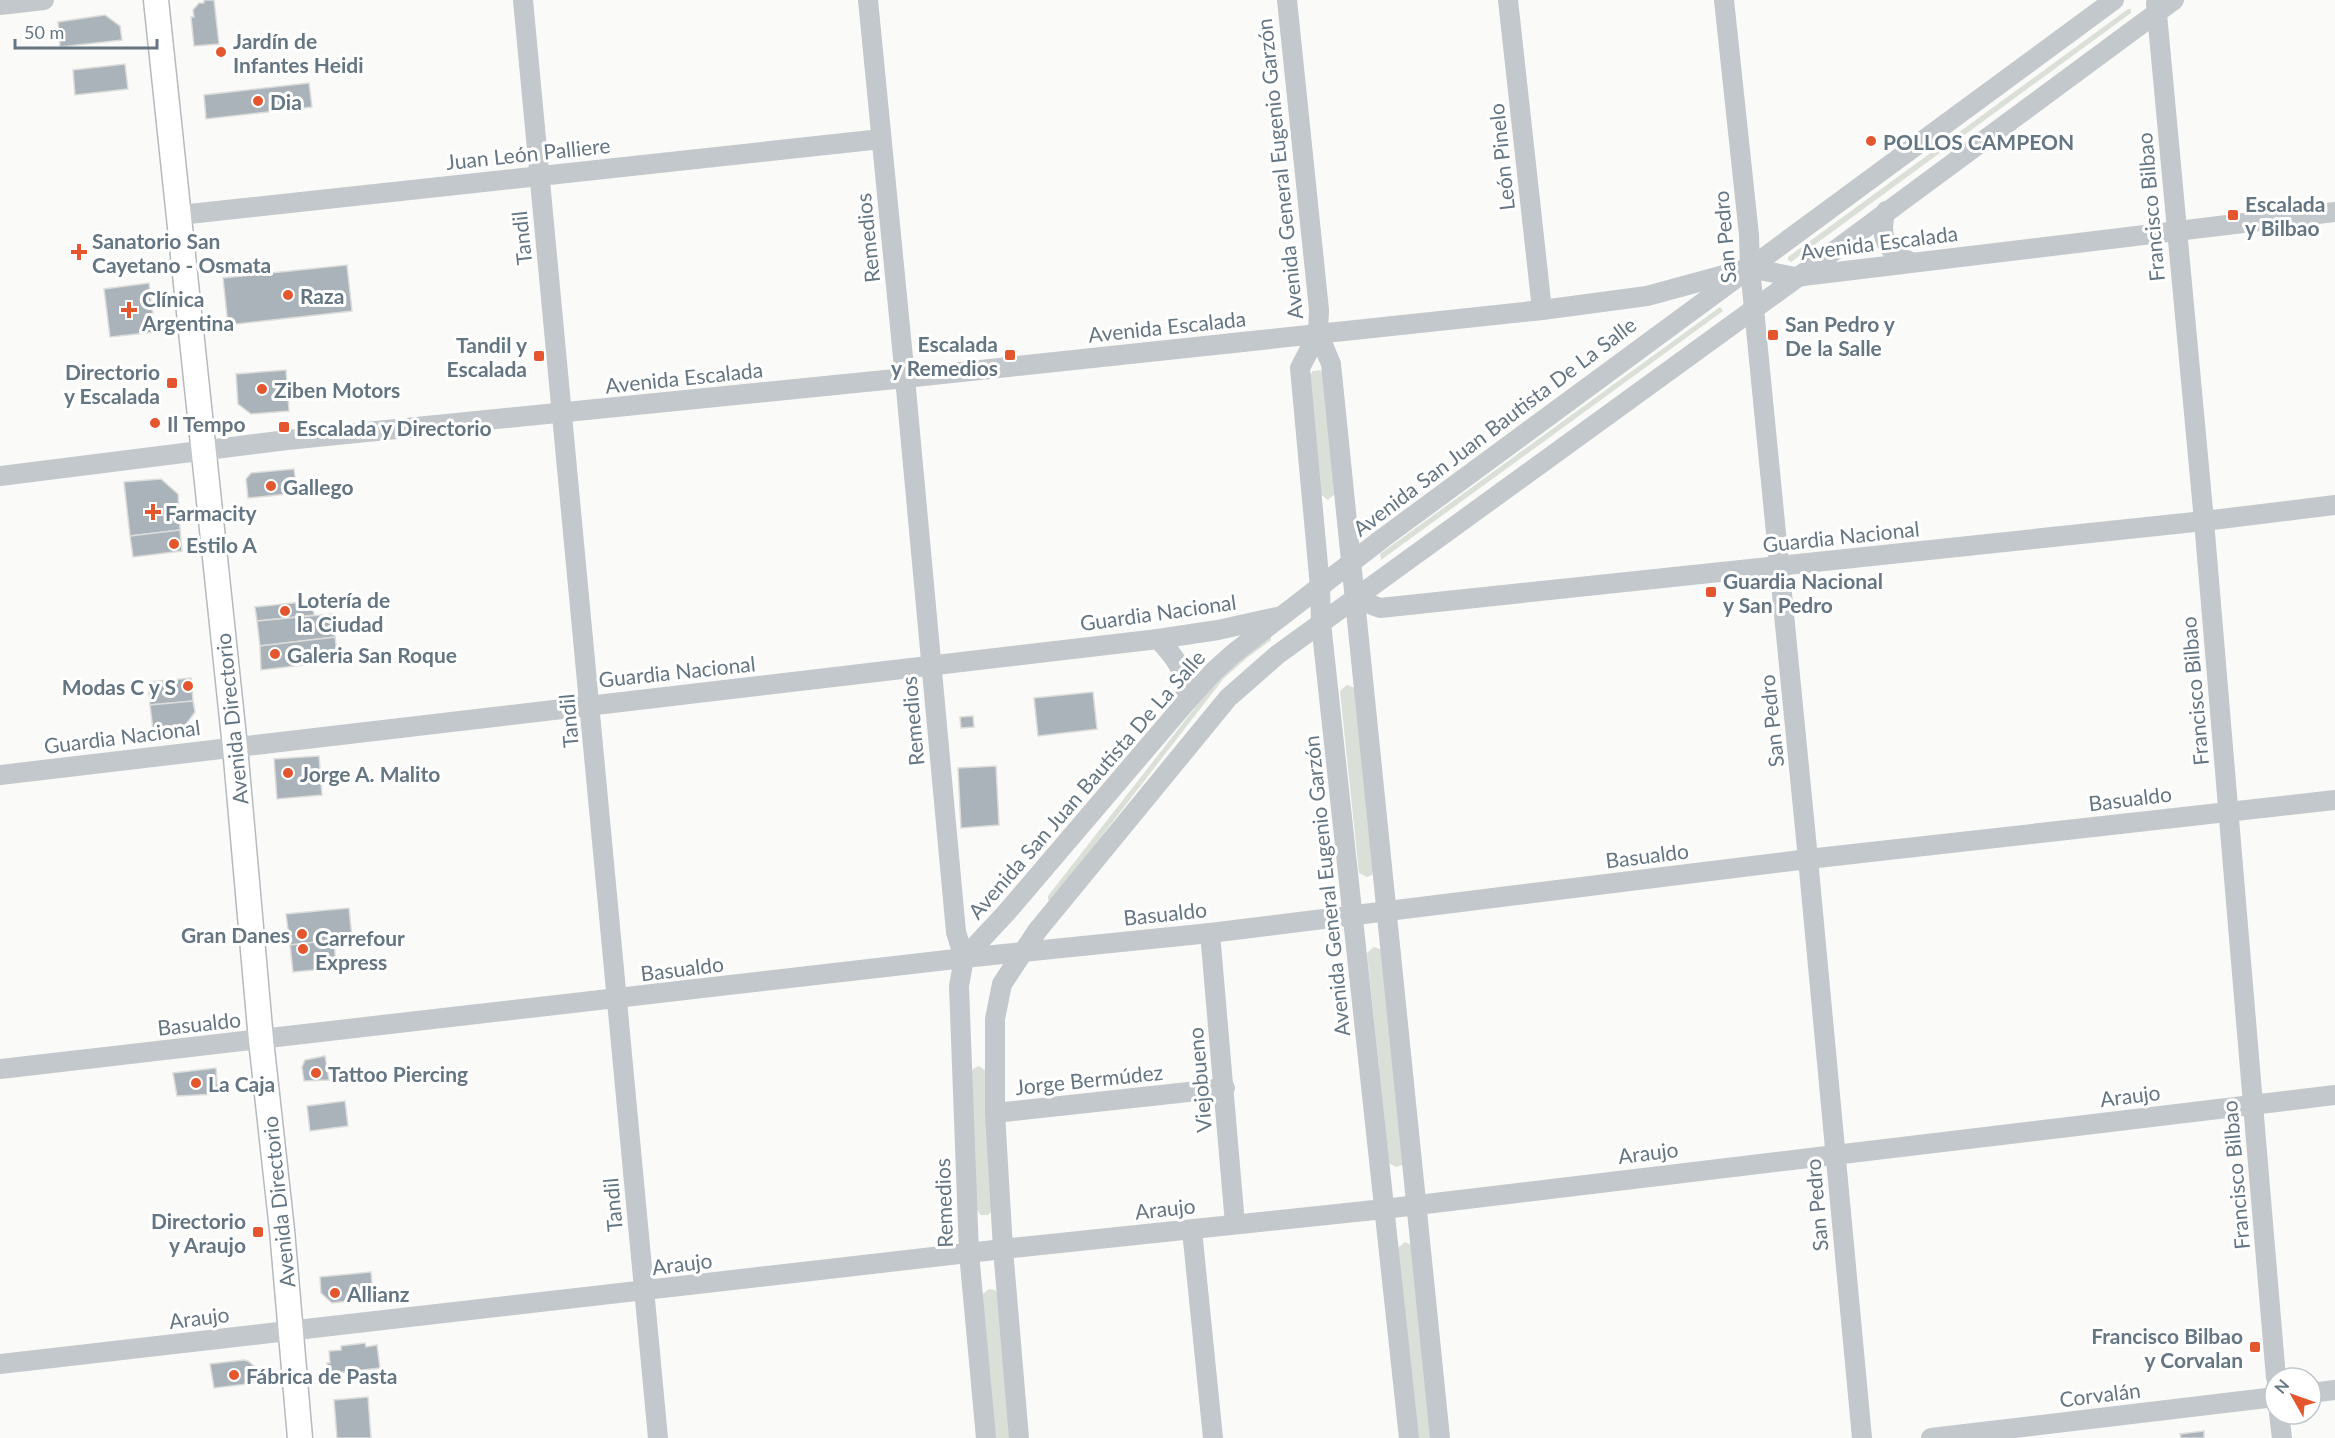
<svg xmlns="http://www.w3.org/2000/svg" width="2335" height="1438" viewBox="0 0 2335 1438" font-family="Lato,sans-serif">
  <rect width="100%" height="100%" fill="#fafaf8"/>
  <g fill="#dadfd7">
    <polygon points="2128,9 2131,9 2131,13 1791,262 1788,260 1788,257"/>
    <polygon points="1720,307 1723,311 1381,560 1380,554"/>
    <polygon points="1320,370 1322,372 1336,493 1328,500 1320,494 1309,376 1313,371"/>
    <polygon points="1271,636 1271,640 1248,657 1224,678 1052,900 1048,900 1048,896 1219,677"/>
    <polygon points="1347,685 1355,688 1374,871 1372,875 1367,877 1359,873 1340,691"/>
    <polygon points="1374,947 1382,950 1404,1161 1402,1165 1396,1167 1389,1163 1367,953"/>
    <polygon points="979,1066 986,1071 992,1211 988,1215 981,1215 976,1209 971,1073 973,1069"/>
    <polygon points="1405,1242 1412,1245 1432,1438 1417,1438 1397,1249"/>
    <polygon points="989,1289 995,1290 999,1294 1011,1438 995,1438 982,1295"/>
  </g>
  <g fill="#aab3b9" stroke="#dcdcda" stroke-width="1.5">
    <polygon points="204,0 214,0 219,44 194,46 191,17 194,17 193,10 199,3 204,3"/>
    <polygon points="105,15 120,26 122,40 60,47 58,22"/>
    <polygon points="125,64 128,89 75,95 73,70"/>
    <polygon points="309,83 312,107 206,119 204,95"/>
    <polygon points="347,265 352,311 228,325 223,278"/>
    <polygon points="149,283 155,332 110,337 104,289"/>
    <polygon points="286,370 289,411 251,414 238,404 236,374"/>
    <polygon points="294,469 297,493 248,498 246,479 251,473"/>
    <polygon points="161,479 178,494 180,530 130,536 124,482"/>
    <polygon points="180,530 182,551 133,557 130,536"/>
    <polygon points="312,601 314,615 257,621 255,607"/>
    <polygon points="332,614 335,637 260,646 257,621"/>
    <polygon points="335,637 338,661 261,670 260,646"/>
    <polygon points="191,678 193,701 150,705 148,682"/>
    <polygon points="1093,692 1097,729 1038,736 1034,698"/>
    <polygon points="193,701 195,712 184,727 153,730 150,705"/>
    <polygon points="973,716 974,727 961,728 960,717"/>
    <polygon points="319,756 322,795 277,799 274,759"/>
    <polygon points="996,766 999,825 961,828 958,768"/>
    <polygon points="349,908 352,938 290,945 286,914"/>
    <polygon points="334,940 336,968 293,972 290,945"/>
    <polygon points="325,1056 329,1080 304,1081 302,1067 305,1060"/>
    <polygon points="216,1068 218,1094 177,1096 173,1073"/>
    <polygon points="345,1101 348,1126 310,1131 307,1106"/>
    <polygon points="371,1272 373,1298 332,1303 321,1293 320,1277"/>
    <polygon points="365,1343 366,1347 377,1345 380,1368 328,1374 327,1363 330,1363 329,1351 341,1350 341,1346"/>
    <polygon points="244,1360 248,1361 255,1367 257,1383 214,1388 210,1364"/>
    <polygon points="368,1397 371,1438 337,1438 334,1400"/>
    <polygon points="2204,1431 2204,1438 2181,1438 2180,1434"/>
  </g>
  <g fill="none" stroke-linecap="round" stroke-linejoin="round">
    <g stroke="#b5babe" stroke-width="27">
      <polyline id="major" points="156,0 235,747 261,1040 282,1230 300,1438"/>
    </g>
    <g stroke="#c3c8cc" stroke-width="20">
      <polyline points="523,0 658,1438"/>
      <polyline points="868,0 905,378 956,932 964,958 959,986 969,1253 986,1438"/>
      <polyline points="1287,0 1319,310 1318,333 1331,364 1440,1438"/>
      <polyline points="1508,0 1542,310"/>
      <polyline points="1724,0 1749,235 1750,268 1808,859 1862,1438"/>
      <polyline points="2156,3 2204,521 2276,1378"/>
      <polyline points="0,5 44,0"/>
      <path d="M1886,211C1878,235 1887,254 1911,262"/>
      <polyline points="180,215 881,139"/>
      <polyline points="1318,333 1300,368 1320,587 1321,623 1409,1438"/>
      <polyline points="0,476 287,440 905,378 1542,310 1647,296 1750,268 1795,277 2335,212"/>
      <polyline points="1354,598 1380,608 2204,521 2335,505"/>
      <path d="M1158,639C1179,661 1184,670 1187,701"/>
      <polyline points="0,775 1158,639 1218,630 1277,617"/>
      <polyline points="1210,933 1235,1224"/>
      <polyline points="964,958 1006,913 1187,701 1214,671 1234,653 1383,538 2114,0"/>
      <polyline points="0,1069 964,958 1210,933 1808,859 2335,800"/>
      <polyline points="995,1113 1225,1088"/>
      <polyline points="1192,1230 1213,1438"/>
      <polyline points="0,1364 1003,1249 1384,1209 2335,1095"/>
      <polyline points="2311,1393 2335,1390"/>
      <polyline points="2279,1414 2282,1438"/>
      <polyline points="1019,1438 1003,1249 995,1113 995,1019 1002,984 1037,931 1228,698 1277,655 1834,251 2174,0"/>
      <polyline points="1931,1438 2275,1397"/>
    </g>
    <use href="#major" stroke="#fff" stroke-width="24"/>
  </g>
  <g fill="#e4572e" stroke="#fff" stroke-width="2">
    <circle cx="221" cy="52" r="6"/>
    <circle cx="258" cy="101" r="6"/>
    <circle cx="1871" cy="141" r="6"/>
    <rect x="2227" y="209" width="12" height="12" rx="3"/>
    <path d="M76 243h6v6h6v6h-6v6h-6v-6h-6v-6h6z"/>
    <circle cx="288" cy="295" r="6"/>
    <path d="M126 301h6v6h6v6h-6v6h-6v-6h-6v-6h6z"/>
    <rect x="1767" y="329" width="12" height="12" rx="3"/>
    <rect x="1004" y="349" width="12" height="12" rx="3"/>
    <rect x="533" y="350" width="12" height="12" rx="3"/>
    <rect x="166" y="377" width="12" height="12" rx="3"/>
    <circle cx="262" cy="389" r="6"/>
    <circle cx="155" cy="423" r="6"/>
    <rect x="278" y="421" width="12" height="12" rx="3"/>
    <circle cx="271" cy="486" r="6"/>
    <path d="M150 503h6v6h6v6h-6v6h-6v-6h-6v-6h6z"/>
    <circle cx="174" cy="544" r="6"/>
    <rect x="1705" y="586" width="12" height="12" rx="3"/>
    <circle cx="285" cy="611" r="6"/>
    <circle cx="275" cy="654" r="6"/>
    <circle cx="188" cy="686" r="6"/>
    <circle cx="288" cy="773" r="6"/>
    <circle cx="302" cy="934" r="6"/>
    <circle cx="303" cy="949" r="6"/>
    <circle cx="316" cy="1073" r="6"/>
    <circle cx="196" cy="1083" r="6"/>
    <rect x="252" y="1226" width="12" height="12" rx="3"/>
    <circle cx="335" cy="1293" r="6"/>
    <rect x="2249" y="1341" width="12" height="12" rx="3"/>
    <circle cx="234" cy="1375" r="6"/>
  </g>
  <g text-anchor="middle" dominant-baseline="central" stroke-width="6" stroke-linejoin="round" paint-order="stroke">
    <g font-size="21" font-weight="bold" fill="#657683" stroke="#fff" text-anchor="start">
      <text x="233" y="40">Jardín de<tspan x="233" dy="24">Infantes Heidi</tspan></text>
      <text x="270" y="101">Dia</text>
      <text x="1883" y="141">POLLOS CAMPEON</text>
      <text x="2245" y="203">Escalada<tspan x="2245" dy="24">y Bilbao</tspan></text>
      <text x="92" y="240">Sanatorio San<tspan x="92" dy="24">Cayetano - Osmata</tspan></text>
      <text x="300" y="295">Raza</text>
      <text x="142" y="298">Clínica<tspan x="142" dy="24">Argentina</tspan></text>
      <text x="1785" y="323">San Pedro y<tspan x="1785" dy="24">De la Salle</tspan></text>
      <text x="998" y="343" text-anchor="end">Escalada<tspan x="998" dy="24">y Remedios</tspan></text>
      <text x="527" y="344" text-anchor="end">Tandil y<tspan x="527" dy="24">Escalada</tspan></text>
      <text x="160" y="371" text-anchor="end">Directorio<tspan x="160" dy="24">y Escalada</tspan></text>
      <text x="274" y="389">Ziben Motors</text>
      <text x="167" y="423">Il Tempo</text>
      <text x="296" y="427">Escalada y Directorio</text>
      <text x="283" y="486">Gallego</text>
      <text x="165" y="512">Farmacity</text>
      <text x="186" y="544">Estilo A</text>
      <text x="1723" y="580">Guardia Nacional<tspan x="1723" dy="24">y San Pedro</tspan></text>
      <text x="297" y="599">Lotería de<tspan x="297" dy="24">la Ciudad</tspan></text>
      <text x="287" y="654">Galeria San Roque</text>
      <text x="176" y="686" text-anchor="end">Modas C y S</text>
      <text x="300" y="773">Jorge A. Malito</text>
      <text x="290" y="934" text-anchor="end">Gran Danes</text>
      <text x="315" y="937">Carrefour<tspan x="315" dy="24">Express</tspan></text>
      <text x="328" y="1073">Tattoo Piercing</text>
      <text x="208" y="1083">La Caja</text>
      <text x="246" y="1220" text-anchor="end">Directorio<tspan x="246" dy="24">y Araujo</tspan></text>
      <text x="347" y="1293">Allianz</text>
      <text x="2243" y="1335" text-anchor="end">Francisco Bilbao<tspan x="2243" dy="24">y Corvalan</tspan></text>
      <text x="246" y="1375">Fábrica de Pasta</text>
    </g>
    <g font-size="21" fill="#657683" stroke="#fff">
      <text transform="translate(528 153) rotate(-6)">Juan León Palliere</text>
      <text transform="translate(1501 157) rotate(-96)">León Pinelo</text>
      <text transform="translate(1279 169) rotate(-96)">Avenida General Eugenio Garzón</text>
      <text transform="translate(2150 207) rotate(-95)">Francisco Bilbao</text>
      <text transform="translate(1724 237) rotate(-95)">San Pedro</text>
      <text transform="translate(521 238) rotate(-96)">Tandil</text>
      <text transform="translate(867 238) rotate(-96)">Remedios</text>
      <text transform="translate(1879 242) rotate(-7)">Avenida Escalada</text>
      <text transform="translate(1167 326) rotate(-6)">Avenida Escalada</text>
      <text transform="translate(684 377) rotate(-6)">Avenida Escalada</text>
      <text transform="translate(1494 426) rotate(-37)">Avenida San Juan Bautista De La Salle</text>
      <text transform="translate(1841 536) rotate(-6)">Guardia Nacional</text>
      <text transform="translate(1158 612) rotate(-8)">Guardia Nacional</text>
      <text transform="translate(677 671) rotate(-6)">Guardia Nacional</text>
      <text transform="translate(2194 691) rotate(-95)">Francisco Bilbao</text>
      <text transform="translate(231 719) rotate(-96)">Avenida Directorio</text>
      <text transform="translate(568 721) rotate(-95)">Tandil</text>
      <text transform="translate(912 721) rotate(-95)">Remedios</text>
      <text transform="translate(1771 721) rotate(-96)">San Pedro</text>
      <text transform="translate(122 736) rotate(-7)">Guardia Nacional</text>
      <text transform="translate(1086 784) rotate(-49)">Avenida San Juan Bautista De La Salle</text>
      <text transform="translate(2130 798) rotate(-7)">Basualdo</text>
      <text transform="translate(1647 855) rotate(-7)">Basualdo</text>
      <text transform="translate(1326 886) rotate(-96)">Avenida General Eugenio Garzón</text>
      <text transform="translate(1165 913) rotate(-6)">Basualdo</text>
      <text transform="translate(682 968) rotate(-7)">Basualdo</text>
      <text transform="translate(199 1023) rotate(-6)">Basualdo</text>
      <text transform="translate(1089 1079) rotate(-6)">Jorge Bermúdez</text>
      <text transform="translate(1199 1080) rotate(-95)">Viejobueno</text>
      <text transform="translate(2130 1095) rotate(-7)">Araujo</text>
      <text transform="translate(1648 1152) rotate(-7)">Araujo</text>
      <text transform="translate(2235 1175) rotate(-95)">Francisco Bilbao</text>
      <text transform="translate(278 1202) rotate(-96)">Avenida Directorio</text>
      <text transform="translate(943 1203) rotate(-92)">Remedios</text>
      <text transform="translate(612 1205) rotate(-95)">Tandil</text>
      <text transform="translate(1816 1205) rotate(-95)">San Pedro</text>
      <text transform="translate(1165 1208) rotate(-6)">Araujo</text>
      <text transform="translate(682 1263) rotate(-7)">Araujo</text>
      <text transform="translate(199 1317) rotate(-7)">Araujo</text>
      <text transform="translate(2100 1394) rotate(-7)">Corvalán</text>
    </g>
  </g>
  <g transform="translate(2293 1396) rotate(310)"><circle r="28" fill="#ffffff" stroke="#c1c8cd" stroke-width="1.5"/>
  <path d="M0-4.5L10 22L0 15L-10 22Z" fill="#e4572e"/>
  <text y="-9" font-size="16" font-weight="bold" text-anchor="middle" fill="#657683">N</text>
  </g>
  <path d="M15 39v9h142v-9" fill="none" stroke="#657683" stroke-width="3"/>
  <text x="24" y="39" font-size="18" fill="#657683" stroke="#ffffff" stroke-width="4.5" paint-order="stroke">50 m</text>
</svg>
